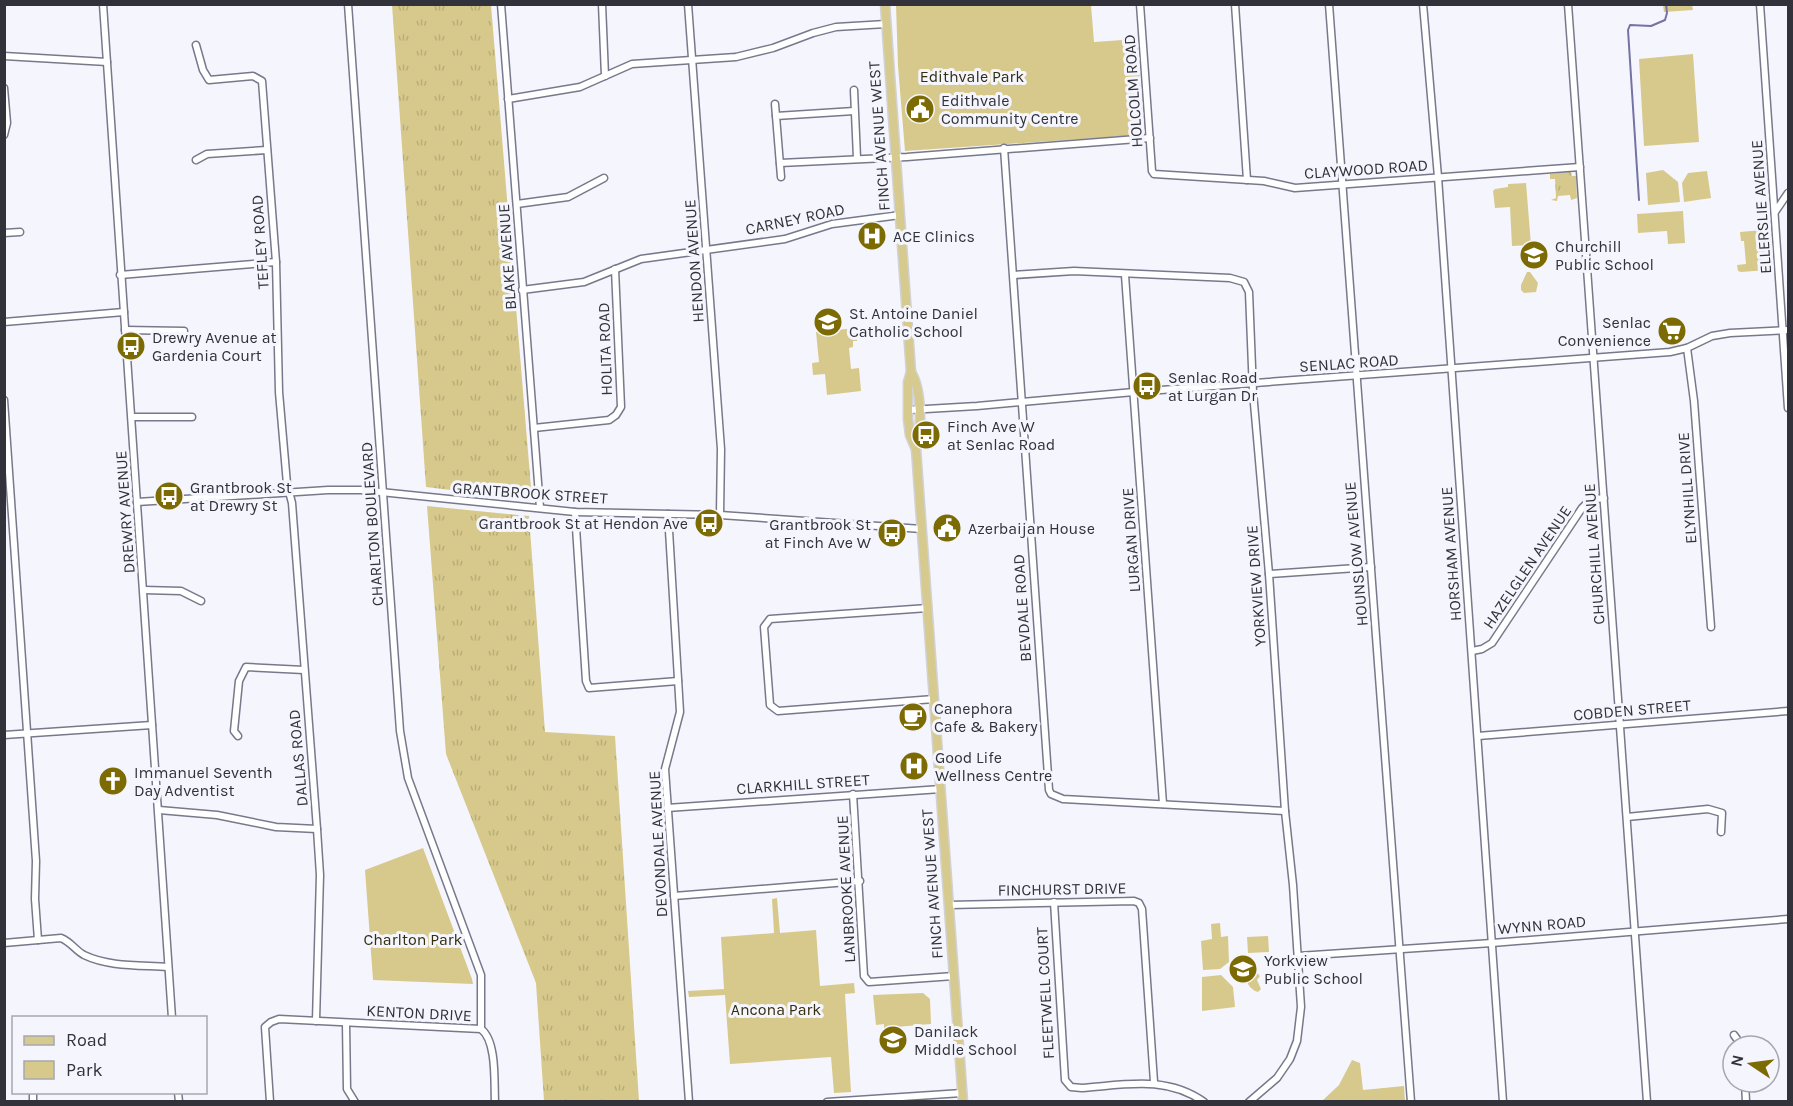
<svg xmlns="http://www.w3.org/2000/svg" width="1793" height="1106" viewBox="0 0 1793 1106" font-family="Karla,sans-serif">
  <defs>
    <pattern id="grass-tufts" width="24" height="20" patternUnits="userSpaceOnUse" patternTransform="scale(1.5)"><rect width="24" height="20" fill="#d7c98b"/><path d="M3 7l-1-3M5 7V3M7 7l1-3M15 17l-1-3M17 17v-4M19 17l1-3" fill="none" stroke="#b9ad79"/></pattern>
  </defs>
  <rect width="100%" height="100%" fill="#f5f5fe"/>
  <g fill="url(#grass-tufts)">
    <polygon points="392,5 491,5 532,500 426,487"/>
    <polygon points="1568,172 1571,172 1572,176 1576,176 1577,198 1571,200 1570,195 1558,196 1557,201 1551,200 1556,198 1555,179 1550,179 1550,174"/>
    <polygon points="427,506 529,516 545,732 615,736 639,1101 544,1101 536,983 446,754"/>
  </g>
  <g fill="#d7c98b">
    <polygon points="896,5 1091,5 1094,42 1137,39 1143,128 1138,135 905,151 898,66"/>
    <polygon points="1663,5 1692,5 1693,10 1664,12"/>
    <polygon points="1693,54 1699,142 1644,146 1639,59"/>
    <polygon points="1663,170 1678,182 1680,202 1648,205 1646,173"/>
    <polygon points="1707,171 1711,198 1684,202 1682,183 1688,173"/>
    <polygon points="1526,183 1531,245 1512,246 1510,207 1495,208 1493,191 1495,189 1508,187 1508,184"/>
    <polygon points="1683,211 1685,243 1668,244 1667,231 1638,233 1637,214"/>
    <polygon points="1763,230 1767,270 1741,272 1738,271 1737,265 1746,264 1744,241 1741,241 1740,232"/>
    <polygon points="1527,272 1530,272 1538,283 1536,292 1524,293 1521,290 1521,285"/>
    <polygon points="856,328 857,341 853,341 853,347 849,348 851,369 859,368 861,391 827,395 825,374 813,375 812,363 819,362 816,332"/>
    <polygon points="423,848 472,979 473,984 373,980 365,870"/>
    <polygon points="777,898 780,933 816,930 820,986 854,983 855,993 845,994 851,1092 834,1093 831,1057 730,1064 725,995 689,997 688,991 724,989 721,937 774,933 772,899"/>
    <polygon points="1220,923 1221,937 1228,936 1229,962 1220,969 1203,970 1201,941 1212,939 1211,924"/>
    <polygon points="1268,936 1269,952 1248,953 1247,937"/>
    <path d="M1254,970L1260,976L1257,980L1261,989L1258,992C1250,990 1245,981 1245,973Z"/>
    <polygon points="1221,975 1233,987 1235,1007 1202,1011 1202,977"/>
    <polygon points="923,993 930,999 931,1024 884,1028 884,1024 876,1025 873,995"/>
    <polygon points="1352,1060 1360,1063 1363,1090 1404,1086 1405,1101 1322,1101 1339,1085"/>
  </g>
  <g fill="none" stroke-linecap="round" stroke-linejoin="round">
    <polyline stroke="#7473a2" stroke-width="2" points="1639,200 1628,30 1630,25 1651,26 1665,20 1667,13 1666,4"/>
    <g stroke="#77788b" stroke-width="9">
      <g id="minor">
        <polyline points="103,4 172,1018"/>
        <polyline points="348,4 400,731 408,778 481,975 481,1029"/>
        <polyline points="501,4 540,508"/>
        <polyline points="602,4 605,76"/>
        <polyline points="688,4 721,449 720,515"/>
        <polyline points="1140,4 1152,171 1154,174 1264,181 1295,188 1580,167"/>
        <polyline points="1235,4 1247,180"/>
        <path d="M1329,4C1355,370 1384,736 1411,1102"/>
        <polyline points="1423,4 1438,177 1503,1102"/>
        <polyline points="1568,4 1647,1102"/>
        <polyline points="1760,4 1788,408"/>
        <polyline points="196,45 203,70 209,80 253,76 262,81 276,262 279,392 287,484 292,503 317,829 320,875 316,1021"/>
        <polyline points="4,56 107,62"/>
        <polyline points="4,88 7,123 4,135"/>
        <polyline points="854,90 857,158"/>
        <polyline points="508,99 580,87 632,64 736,57 773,48 813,33 836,27 886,24"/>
        <polyline points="775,104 776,116"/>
        <polyline points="1004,148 1049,790 1051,794 1063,799 1285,811"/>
        <polyline points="196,160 207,154 267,150"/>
        <polyline points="780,163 907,157 1150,138"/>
        <polyline points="781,177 776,116 854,111"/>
        <polyline points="517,204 568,197 604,178"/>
        <polyline points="1775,212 1788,193"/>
        <polyline points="4,233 20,232"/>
        <polyline points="120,275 276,262"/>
        <polyline points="1014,275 1074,271 1230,278 1244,282 1249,292 1253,392 1269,574 1285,811 1293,885 1301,1007 1297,1041 1290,1059 1277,1078 1249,1102"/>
        <polyline points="1125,275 1163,804"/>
        <polyline points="522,290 584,282 641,259 785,239 832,224 900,215"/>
        <polyline points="4,322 124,312"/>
        <polyline points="125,330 184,331"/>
        <polyline points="1687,348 1694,401 1711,627"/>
        <polyline points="4,400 36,861 35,899 38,940"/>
        <polyline points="909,410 977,406 1134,392 1670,352 1687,348 1712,336 1730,333 1788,330"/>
        <polyline points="132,417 192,417"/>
        <polyline points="534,428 609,420 616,415 621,407 615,269"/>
        <polyline points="137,502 328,490 361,490 575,512 720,515 922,529"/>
        <polyline points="575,512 586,681 589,688 678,681"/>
        <polyline points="668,514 680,712 665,769 689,1102"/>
        <polyline points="1269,574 1371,567"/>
        <polyline points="144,590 181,591 201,601"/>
        <polyline points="928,608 770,619 764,627 770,705 778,711 934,699"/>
        <polyline points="1472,651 1482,649 1492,643 1582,508 1590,500 1604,498"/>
        <polyline points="4,735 152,725"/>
        <polyline points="238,736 234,731 239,681 246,667 304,670"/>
        <polyline points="1478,736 1788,711"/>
        <polyline points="853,794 864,976 869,982 954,976"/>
        <polyline points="667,808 941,789"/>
        <polyline points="159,810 217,815 276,827 317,829"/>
        <polyline points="1627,817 1708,809 1722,813 1721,832"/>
        <polyline points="674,896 860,881"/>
        <path d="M1054,902L1065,1080L1071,1087L1082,1088C1124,1085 1166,1075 1204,1102"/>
        <polyline points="949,905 1134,901 1139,903 1142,909 1154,1082"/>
        <path d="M4,943L61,938C71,942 75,950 84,955C109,967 140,965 168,967"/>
        <polyline points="1298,956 1492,943 1788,919"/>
        <polyline points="346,1023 347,1089 355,1102"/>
        <polyline points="1734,1035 1742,1046"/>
        <polyline points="1745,1082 1746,1102"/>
        <polyline points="33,1092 33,1102"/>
        <polyline points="178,1092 179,1102"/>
        <path d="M270,1102L265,1027L271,1022L279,1019L481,1029C497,1041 494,1082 495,1102"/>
        <polyline points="827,1102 962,1093"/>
      </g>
    </g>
    <g stroke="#d2d2d4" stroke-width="11">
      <g id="major">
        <polyline points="885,4 911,372 908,382 908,419 910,435 916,449"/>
        <path d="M911,372C922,390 922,430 916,449L963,1102"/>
      </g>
    </g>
    <use href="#minor" stroke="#fff" stroke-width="6"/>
    <use href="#major" stroke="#d6ca8e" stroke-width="8"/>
  </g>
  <defs>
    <g id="civic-disc" transform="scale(1.5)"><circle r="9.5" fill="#7c6b03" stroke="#f5f5fe"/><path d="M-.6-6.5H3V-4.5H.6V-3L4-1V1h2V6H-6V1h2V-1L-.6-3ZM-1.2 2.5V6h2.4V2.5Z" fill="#fff"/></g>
    <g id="hospital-disc" transform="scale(1.5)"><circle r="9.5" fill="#7c6b03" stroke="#f5f5fe"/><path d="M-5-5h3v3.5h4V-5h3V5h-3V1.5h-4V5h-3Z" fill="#fff"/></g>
    <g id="school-disc" transform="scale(1.5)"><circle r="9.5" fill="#7c6b03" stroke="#f5f5fe"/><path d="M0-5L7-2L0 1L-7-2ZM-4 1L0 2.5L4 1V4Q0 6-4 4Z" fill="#fff"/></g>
    <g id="supermarket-disc" transform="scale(1.5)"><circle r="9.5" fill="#7c6b03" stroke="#f5f5fe"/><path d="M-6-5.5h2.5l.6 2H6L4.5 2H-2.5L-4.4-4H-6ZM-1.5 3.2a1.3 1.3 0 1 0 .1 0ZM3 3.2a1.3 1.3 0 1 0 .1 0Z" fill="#fff"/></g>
    <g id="bus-disc" transform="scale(1.5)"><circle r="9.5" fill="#7c6b03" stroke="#f5f5fe"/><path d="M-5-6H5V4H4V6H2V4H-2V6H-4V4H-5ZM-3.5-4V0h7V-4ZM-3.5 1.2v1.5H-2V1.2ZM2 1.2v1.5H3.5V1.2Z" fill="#fff"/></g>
    <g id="cafe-disc" transform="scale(1.5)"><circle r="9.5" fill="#7c6b03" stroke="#f5f5fe"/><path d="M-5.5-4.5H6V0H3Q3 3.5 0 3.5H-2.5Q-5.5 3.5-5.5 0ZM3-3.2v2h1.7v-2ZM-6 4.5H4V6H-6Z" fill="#fff"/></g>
    <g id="church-disc" transform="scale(1.5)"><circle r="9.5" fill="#7c6b03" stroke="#f5f5fe"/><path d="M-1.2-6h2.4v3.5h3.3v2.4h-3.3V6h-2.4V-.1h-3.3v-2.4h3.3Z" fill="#fff"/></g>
  </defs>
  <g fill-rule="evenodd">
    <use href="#civic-disc" x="920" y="109"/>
    <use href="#hospital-disc" x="872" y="236"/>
    <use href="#school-disc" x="1534" y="255"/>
    <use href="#school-disc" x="828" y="322"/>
    <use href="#supermarket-disc" x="1672" y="331"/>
    <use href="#bus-disc" x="131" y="346"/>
    <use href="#bus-disc" x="1147" y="386"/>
    <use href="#bus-disc" x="926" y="435"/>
    <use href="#bus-disc" x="169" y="496"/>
    <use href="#bus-disc" x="709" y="523"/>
    <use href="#civic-disc" x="947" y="528"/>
    <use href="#bus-disc" x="892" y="533"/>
    <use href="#cafe-disc" x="913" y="717"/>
    <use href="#hospital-disc" x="914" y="766"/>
    <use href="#church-disc" x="113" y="781"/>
    <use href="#school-disc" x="1243" y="969"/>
    <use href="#school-disc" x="893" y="1040"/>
  </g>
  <g text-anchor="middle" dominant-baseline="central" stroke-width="6" stroke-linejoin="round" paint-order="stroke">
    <g font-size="16" fill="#342e0e" stroke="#f5f5fe">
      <text x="972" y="76">Edithvale Park</text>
      <text x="413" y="939">Charlton Park</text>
      <text x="776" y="1009">Ancona Park</text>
    </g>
    <g font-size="16" fill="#31323a" stroke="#f5f5fe">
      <text transform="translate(1133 91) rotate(-94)">HOLCOLM ROAD</text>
      <text transform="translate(879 136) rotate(-94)">FINCH AVENUE WEST</text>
      <text transform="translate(1366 169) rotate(-4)">CLAYWOOD ROAD</text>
      <text transform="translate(1761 207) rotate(-94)">ELLERSLIE AVENUE</text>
      <text transform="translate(795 219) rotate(-12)">CARNEY ROAD</text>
      <text transform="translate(260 242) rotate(-94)">TEFLEY ROAD</text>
      <text transform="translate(507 257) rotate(-94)">BLAKE AVENUE</text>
      <text transform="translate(694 261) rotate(-94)">HENDON AVENUE</text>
      <text transform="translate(605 349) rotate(-92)">HOLITA ROAD</text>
      <text transform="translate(1349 363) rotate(-4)">SENLAC ROAD</text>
      <text transform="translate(1687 488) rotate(-94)">ELYNHILL DRIVE</text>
      <text transform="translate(530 493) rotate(4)">GRANTBROOK STREET</text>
      <text transform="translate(125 512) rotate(-94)">DREWRY AVENUE</text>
      <text transform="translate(372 524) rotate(-94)">CHARLTON BOULEVARD</text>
      <text transform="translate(1131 540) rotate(-94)">LURGAN DRIVE</text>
      <text transform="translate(1356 554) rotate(-95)">HOUNSLOW AVENUE</text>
      <text transform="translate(1451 554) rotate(-94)">HORSHAM AVENUE</text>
      <text transform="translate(1594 554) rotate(-94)">CHURCHILL AVENUE</text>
      <text transform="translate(1527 567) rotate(-56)">HAZELGLEN AVENUE</text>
      <text transform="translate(1256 586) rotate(-94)">YORKVIEW DRIVE</text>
      <text transform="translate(1022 608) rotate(-94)">BEVDALE ROAD</text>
      <text transform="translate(1632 710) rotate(-5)">COBDEN STREET</text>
      <text transform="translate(298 758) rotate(-95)">DALLAS ROAD</text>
      <text transform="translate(803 784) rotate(-4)">CLARKHILL STREET</text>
      <text transform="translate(658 844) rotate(-93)">DEVONDALE AVENUE</text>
      <text transform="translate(932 884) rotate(-94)">FINCH AVENUE WEST</text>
      <text transform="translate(846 889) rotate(-93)">LANBROOKE AVENUE</text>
      <text transform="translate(1062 889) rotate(-1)">FINCHURST DRIVE</text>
      <text transform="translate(1542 925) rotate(-5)">WYNN ROAD</text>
      <text transform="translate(1045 993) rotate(-93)">FLEETWELL COURT</text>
      <text transform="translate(419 1013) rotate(3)">KENTON DRIVE</text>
    </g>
    <g font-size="16" fill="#31323a" stroke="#f5f5fe" text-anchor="start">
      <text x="941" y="100">Edithvale<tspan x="941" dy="18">Community Centre</tspan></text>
      <text x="893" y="236">ACE Clinics</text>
      <text x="1555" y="246">Churchill<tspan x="1555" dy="18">Public School</tspan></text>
      <text x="849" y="313">St. Antoine Daniel<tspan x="849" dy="18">Catholic School</tspan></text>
      <text x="1651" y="322" text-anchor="end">Senlac<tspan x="1651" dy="18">Convenience</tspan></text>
      <text x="152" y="337">Drewry Avenue at<tspan x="152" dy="18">Gardenia Court</tspan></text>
      <text x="1168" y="377">Senlac Road<tspan x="1168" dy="18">at Lurgan Dr</tspan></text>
      <text x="947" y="426">Finch Ave W<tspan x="947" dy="18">at Senlac Road</tspan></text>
      <text x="190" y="487">Grantbrook St<tspan x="190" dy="18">at Drewry St</tspan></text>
      <text x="688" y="523" text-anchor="end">Grantbrook St at Hendon Ave</text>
      <text x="871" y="524" text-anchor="end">Grantbrook St<tspan x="871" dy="18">at Finch Ave W</tspan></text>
      <text x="968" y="528">Azerbaijan House</text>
      <text x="934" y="708">Canephora<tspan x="934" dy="18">Cafe &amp; Bakery</tspan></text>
      <text x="935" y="757">Good Life<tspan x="935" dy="18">Wellness Centre</tspan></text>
      <text x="134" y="772">Immanuel Seventh<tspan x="134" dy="18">Day Adventist</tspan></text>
      <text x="1264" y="960">Yorkview<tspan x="1264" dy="18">Public School</tspan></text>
      <text x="914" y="1031">Danilack<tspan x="914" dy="18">Middle School</tspan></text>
    </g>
  </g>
  <rect width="1793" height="1106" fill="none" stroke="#31323a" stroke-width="12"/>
  <rect x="12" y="1016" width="195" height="78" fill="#f5f5fe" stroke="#a7a7b0" stroke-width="1.5"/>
  <rect x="24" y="1036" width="30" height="9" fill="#d6ca8e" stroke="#a7a7b0" stroke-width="1.5"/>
  <text x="66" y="1046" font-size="18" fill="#31323a">Road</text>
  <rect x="24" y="1061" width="30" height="18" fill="#d7c98b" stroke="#a7a7b0" stroke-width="1.5"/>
  <text x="66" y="1076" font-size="18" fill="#31323a">Park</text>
  <g transform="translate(1751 1064) rotate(283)"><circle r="28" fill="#f5f5fe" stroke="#a7a7b0" stroke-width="1.5"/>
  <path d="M0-4.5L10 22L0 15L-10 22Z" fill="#7c6b03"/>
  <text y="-9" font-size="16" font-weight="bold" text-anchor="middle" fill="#31323a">N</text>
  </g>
</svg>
